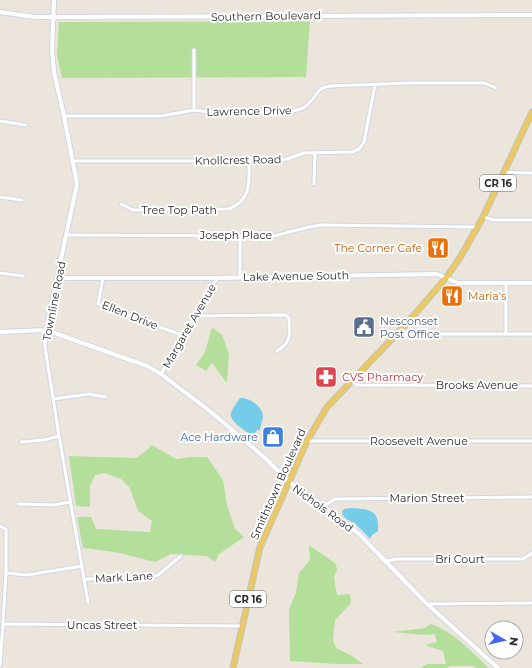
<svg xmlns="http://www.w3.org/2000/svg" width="532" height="668" viewBox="0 0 532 668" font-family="Montserrat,sans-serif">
  <rect width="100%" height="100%" fill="#ebe5dc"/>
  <g fill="#b4df9b">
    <polygon points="310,21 306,77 62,78 57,55 59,22"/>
    <polygon points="212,327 222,335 229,354 227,383 212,363 206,371 196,365 205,352"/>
    <polygon points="152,445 176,459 193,457 207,457 223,480 227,505 235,529 244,537 219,554 215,562 207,556 171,554 155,562 115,552 83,548 77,517 91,517 96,529 150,532 152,521 138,511 130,488 121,479 104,473 95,475 90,486 90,507 76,506 69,456 136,458 146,451"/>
    <polygon points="309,545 336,564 337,570 334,578 337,595 350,594 351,603 335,620 333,641 336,648 352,656 363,664 337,664 290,661 289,610 296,592 299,573 310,560"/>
    <path d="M431,624C454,632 472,652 489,668H476L474,666H450L446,668H421L427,664H446L443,651L425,645L437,642L435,634L425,635L393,632L425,628Z"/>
  </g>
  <g fill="#74cce9">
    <path d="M240,398C250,397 263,407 263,417C263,421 260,425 260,430H257L254,434C248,434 244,430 240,427C225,415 231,412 240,398Z"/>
    <path d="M351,508C368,509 380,509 378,531L372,535L371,538H369C365,533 361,529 356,525C351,521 343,519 342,512L344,509Z"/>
  </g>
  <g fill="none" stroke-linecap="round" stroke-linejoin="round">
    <g stroke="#d2d5e2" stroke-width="5">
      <g id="minor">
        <polyline points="194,50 194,110"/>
        <path d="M64,116H161L194,110L209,112H288C296,110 304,110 309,103C319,94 315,88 331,86L409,83H485L496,88"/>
        <polyline points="0,121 26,125"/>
        <polyline points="73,161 277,161 287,159 304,153 352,152 359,149 364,142 375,85"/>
        <polyline points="503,172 532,173"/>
        <polyline points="314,184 315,152"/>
        <polyline points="0,197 22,200"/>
        <path d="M121,204L133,210L229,209C252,199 249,183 249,161"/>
        <polyline points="483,217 495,220 532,220"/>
        <polyline points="67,235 274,236 309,227 321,225 477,227"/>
        <polyline points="0,273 23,276"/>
        <polyline points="240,277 240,236"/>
        <polyline points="103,278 98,304 184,336"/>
        <path d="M196,316L286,315L289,318C289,335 293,341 277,351"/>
        <polyline points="46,330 45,347 59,436 88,602"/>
        <polyline points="398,334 532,334"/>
        <polyline points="506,334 506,283"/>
        <polyline points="161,374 217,278"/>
        <polyline points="351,382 358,385 532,386"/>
        <polyline points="53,399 89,394 106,397"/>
        <polyline points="307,441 532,441"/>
        <polyline points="21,442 44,440 59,436"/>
        <polyline points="18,504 54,505 70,502"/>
        <polyline points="324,506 335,499 532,497"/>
        <polyline points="0,526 6,529 6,573 3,624"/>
        <polyline points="386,561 398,559 523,559 532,553"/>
        <polyline points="6,573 27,575 82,566"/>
        <polyline points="84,579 148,578 158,575 181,556"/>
        <polyline points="427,604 532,603"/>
        <polyline points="0,665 3,624 242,626"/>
      </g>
    </g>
    <g stroke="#d2d5e2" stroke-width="6">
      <g id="tertiary">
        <polyline points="0,12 35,17 53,17 532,15"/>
        <polyline points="58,278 217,278 437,274 458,283 532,283"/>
        <polyline points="46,330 77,184 64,116 54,72 52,50 54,0"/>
        <polyline points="0,332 46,330 147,366 161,374 211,412 264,457 289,482 317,501 359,534 427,604 498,668"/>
      </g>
    </g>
    <g stroke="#c3c3c3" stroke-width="7">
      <polyline id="primary" points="233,668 260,547 307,441 327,407 408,322 446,278 461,256 483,217 532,112"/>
    </g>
    <use href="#minor" stroke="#fff" stroke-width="3"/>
    <use href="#tertiary" stroke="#fff" stroke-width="4"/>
    <use href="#primary" stroke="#eac863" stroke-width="5"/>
  </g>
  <defs>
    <g id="restaurant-square" transform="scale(1.15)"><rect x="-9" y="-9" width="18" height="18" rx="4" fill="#e8710a" stroke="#fff"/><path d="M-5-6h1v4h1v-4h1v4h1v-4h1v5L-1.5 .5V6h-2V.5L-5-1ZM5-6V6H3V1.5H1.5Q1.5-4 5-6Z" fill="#fff"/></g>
    <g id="civic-square" transform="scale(1.15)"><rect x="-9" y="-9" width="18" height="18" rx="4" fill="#5c6f8a" stroke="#fff"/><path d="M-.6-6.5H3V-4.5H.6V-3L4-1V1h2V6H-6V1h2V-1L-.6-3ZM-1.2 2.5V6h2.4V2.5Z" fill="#fff"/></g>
    <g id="pharmacy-square" transform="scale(1.15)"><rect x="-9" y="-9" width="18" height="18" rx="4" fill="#e0444e" stroke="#fff"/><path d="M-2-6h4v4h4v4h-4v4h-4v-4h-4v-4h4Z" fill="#fff"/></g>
    <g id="shop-square" transform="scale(1.15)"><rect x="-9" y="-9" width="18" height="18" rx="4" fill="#3f7fe0" stroke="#fff"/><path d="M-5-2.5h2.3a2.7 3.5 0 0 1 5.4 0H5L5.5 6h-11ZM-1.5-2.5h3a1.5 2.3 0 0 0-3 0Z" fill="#fff"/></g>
  </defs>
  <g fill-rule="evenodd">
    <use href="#restaurant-square" x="438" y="248"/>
    <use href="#restaurant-square" x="452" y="296"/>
    <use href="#civic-square" x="364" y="327"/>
    <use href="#pharmacy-square" x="326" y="377"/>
    <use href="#shop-square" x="273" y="437"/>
  </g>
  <g text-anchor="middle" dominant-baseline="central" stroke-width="4" stroke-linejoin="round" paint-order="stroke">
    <g fill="#fff" stroke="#6a6a6a" stroke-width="1">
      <rect x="480" y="175" width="36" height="16" rx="3"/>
      <rect x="230" y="591" width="36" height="16" rx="3"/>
    </g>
    <g font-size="10" font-weight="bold" fill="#2a2a2a">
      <text x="498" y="183">CR 16</text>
      <text x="248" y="599">CR 16</text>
    </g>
    <g font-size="11" fill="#2a2a2a" stroke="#fff">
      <text transform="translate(266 16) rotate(-1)">Southern Boulevard</text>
      <text transform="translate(249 111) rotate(-1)">Lawrence Drive</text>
      <text transform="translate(238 160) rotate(-1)">Knollcrest Road</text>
      <text x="179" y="210">Tree Top Path</text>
      <text x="236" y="235">Joseph Place</text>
      <text transform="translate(296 276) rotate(-1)">Lake Avenue South</text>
      <text transform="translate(54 301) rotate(-79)">Townline Road</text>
      <text transform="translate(130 315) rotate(22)">Ellen Drive</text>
      <text transform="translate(189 326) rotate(-60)">Margaret Avenue</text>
      <text x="477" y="385">Brooks Avenue</text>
      <text x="419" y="441">Roosevelt Avenue</text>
      <text transform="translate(278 484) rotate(-66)">Smithtown Boulevard</text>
      <text x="427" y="498">Marion Street</text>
      <text transform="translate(323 508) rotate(36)">Nichols Road</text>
      <text x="460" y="559">Bri Court</text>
      <text transform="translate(124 577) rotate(-3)">Mark Lane</text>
      <text x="102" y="625">Uncas Street</text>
    </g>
    <g font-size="11" fill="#c56008" stroke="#fff" text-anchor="end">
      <text x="422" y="248">The Corner Cafe</text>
      <text x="468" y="296" text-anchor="start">Maria's</text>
    </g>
    <g font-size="11" fill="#4e5e75" stroke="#fff" text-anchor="start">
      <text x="380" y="321">Nesconset<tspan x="380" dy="13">Post Office</tspan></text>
    </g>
    <g font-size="11" fill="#be3a42" stroke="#fff" text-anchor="start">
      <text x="342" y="377">CVS Pharmacy</text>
    </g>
    <g font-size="11" fill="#366cbe" stroke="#fff" text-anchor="end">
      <text x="258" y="437">Ace Hardware</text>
    </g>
  </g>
  <g transform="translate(504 640) rotate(98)"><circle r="19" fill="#ffffff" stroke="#aaaaaa"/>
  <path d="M0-3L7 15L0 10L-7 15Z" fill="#4367f1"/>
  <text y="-6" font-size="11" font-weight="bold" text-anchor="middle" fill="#2a2a2a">N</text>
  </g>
</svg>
